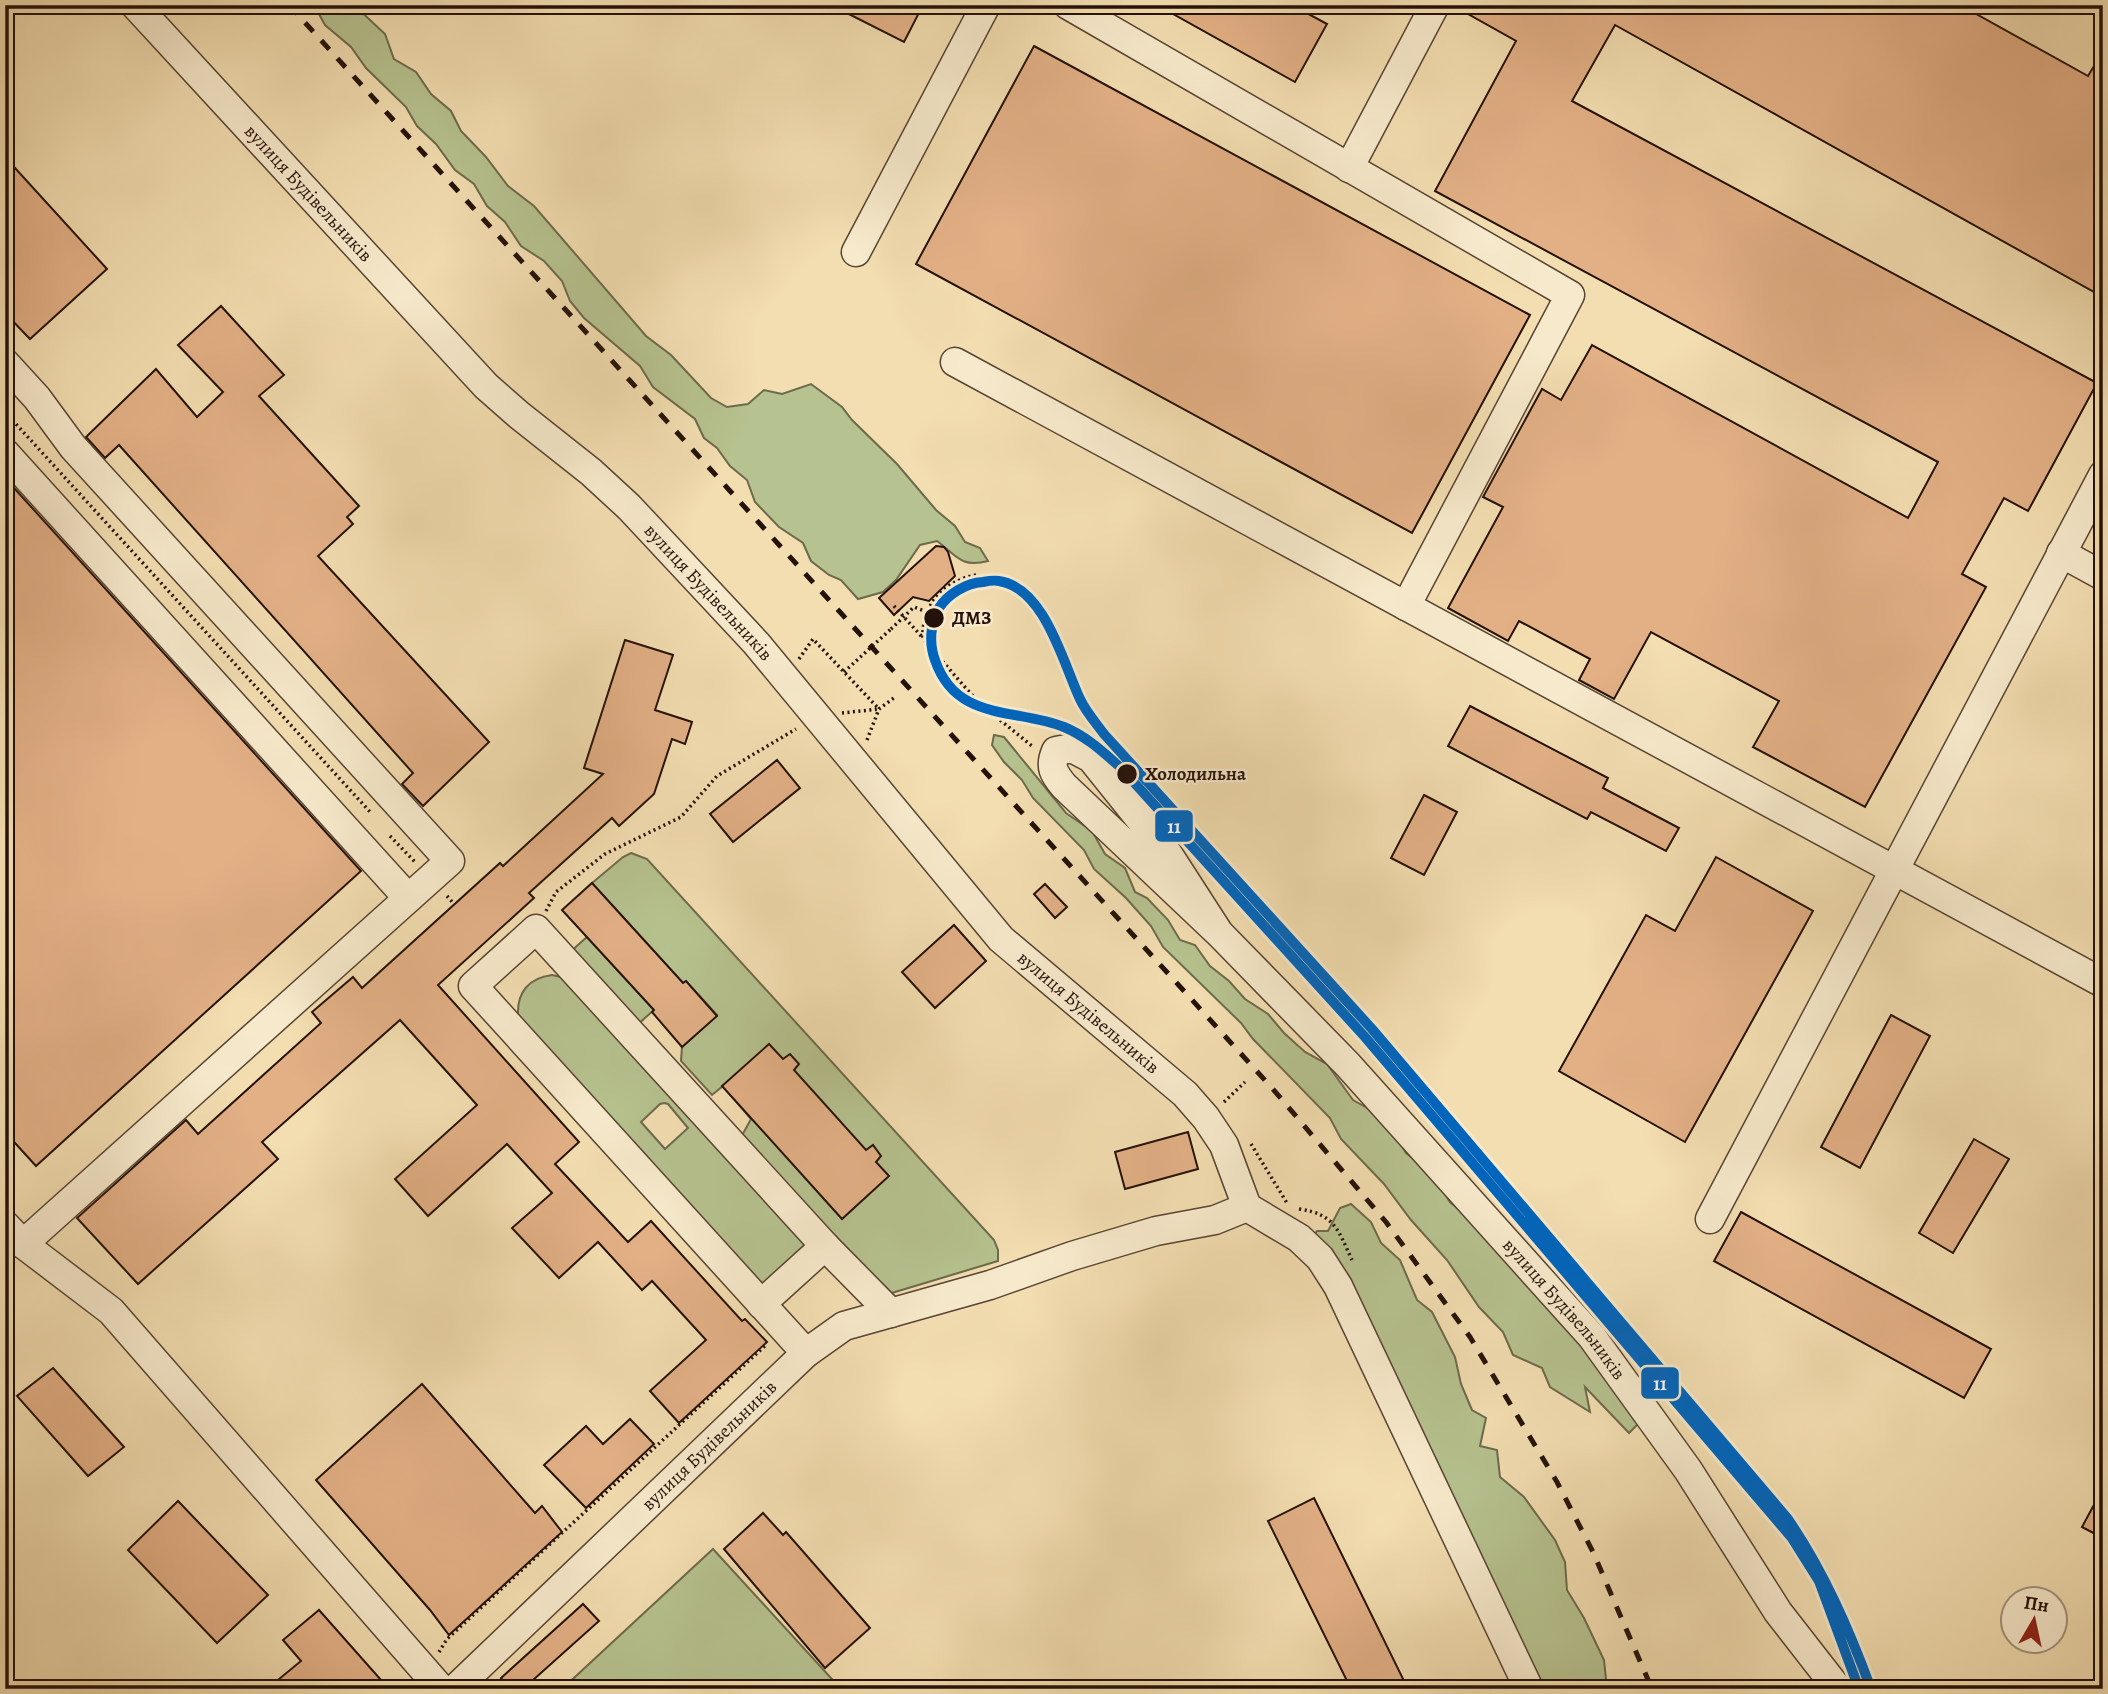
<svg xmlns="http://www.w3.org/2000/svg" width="2108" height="1694" viewBox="0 0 2108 1694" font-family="Alegreya,serif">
  <rect width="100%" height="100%" fill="#f3deb1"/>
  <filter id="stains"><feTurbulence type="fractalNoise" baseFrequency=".00286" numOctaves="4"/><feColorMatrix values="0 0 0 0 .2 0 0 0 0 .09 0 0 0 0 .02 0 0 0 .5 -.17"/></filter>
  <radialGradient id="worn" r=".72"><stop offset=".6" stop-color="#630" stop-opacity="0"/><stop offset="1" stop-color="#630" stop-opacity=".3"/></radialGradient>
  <g fill="#b6c28f" stroke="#6d6a4c" stroke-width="2" fill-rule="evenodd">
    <path d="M314,5H354L385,34L394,59L416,72L431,94L451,111L461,131L486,157L508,186L534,206L646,336L671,355L711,398L727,407L748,404L764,390L782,394L811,384L842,407L852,420L897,464L936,510L955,526L965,542L980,548L988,561C961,568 957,556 937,541L920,545L896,580L883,592L858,599L841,580L829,575L811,561L803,543L779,527L755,502L747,480L730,466L717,448L704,438L695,419L653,387L640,366L584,318L570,301L562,281L544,261L521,246L505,222L487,206L474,184L455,170L436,144L417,126L406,107L366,68L351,47L325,25Z"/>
    <polygon points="994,735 1004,737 1066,813 1092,831 1105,854 1125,868 1135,892 1147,898 1168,920 1180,940 1195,945 1210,966 1229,981 1245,999 1268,1014 1284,1033 1305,1052 1327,1064 1353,1100 1369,1109 1392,1128 1406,1153 1432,1173 1450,1202 1473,1221 1560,1323 1586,1346 1639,1423 1629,1433 1585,1387 1590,1412 1550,1387 1542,1368 1513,1355 1503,1332 1479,1307 1447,1260 1411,1220 1384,1184 1341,1139 1330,1118 1253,1039 1241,1023 1163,947 1151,926 1126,898 1094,869 1084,850 1033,798 1022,780 1004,762 992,745"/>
    <polygon points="631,853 647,859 994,1240 998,1250 998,1261 885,1295 740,1139 751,1119 723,1086 712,1095 681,1061 682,1047 717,1015 686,981 683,983 592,883 623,857"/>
    <polygon points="587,937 654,1010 637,1025 570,952"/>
    <path d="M552,975L561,977L808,1243L763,1287L518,1015C517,992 529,978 552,975ZM664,1103L668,1104L688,1128L665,1149L641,1122L660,1104Z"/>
    <polygon points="1351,1204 1371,1222 1381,1243 1400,1260 1417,1300 1432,1312 1455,1357 1461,1384 1472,1410 1486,1418 1480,1446 1497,1450 1500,1477 1524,1497 1555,1540 1565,1562 1567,1590 1584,1618 1604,1660 1607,1689 1535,1689 1436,1459 1416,1434 1312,1238 1317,1231 1328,1231 1340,1208"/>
    <polygon points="713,1549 841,1689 562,1689"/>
  </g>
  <g fill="#e3b086" stroke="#241109" stroke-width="2">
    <polygon points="831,5 923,5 904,42"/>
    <polygon points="1157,5 1292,5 1327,24 1295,82"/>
    <polygon points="1452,5 1960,5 2088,76 2103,51 2103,297 1615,25 1572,101 2097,383 2028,511 2004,498 1962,574 1986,587 1865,807 1753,747 1779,701 1651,632 1614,699 1579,680 1590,659 1519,621 1508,641 1448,608 1503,507 1483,497 1542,389 1561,400 1592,345 1908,518 1938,462 1435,191 1516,41"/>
    <polygon points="1034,46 1530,315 1412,533 916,264"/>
    <polygon points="5,157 107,269 30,339 5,313"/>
    <polygon points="221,306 284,375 259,396 359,506 347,517 353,524 318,556 489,742 423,806 402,784 413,773 119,445 105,458 86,437 156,369 197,417 223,392 178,345"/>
    <polygon points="5,478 361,871 36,1166 5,1132"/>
    <polygon points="936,546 944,547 948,552 955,576 929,601 913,597 894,615 879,598"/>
    <polygon points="625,640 673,655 655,710 692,722 685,744 672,739 654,794 619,826 612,818 529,893 534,898 438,985 579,1142 555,1164 628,1242 651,1221 742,1321 745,1319 767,1342 679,1423 650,1391 706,1340 652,1281 642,1290 598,1242 559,1278 512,1228 552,1193 507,1144 428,1216 395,1179 477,1105 400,1020 262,1142 278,1159 138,1284 77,1218 186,1120 198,1134 321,1023 312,1012 353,977 362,988 500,863 503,866 603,774 584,768"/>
    <polygon points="1470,706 1608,778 1603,788 1679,828 1666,851 1591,812 1587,819 1448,746"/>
    <polygon points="777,760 800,788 733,842 710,814"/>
    <polygon points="1424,795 1457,812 1424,875 1391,858"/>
    <polygon points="1716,857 1813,911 1685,1142 1559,1071 1646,915 1675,931"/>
    <polygon points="592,883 683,983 686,981 717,1016 682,1047 652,1012 654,1010 562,910"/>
    <polygon points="1045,884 1067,907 1055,918 1034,894"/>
    <polygon points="954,925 986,961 935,1008 902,972"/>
    <polygon points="1891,1015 1930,1036 1860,1168 1821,1147"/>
    <polygon points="769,1044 783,1059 790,1054 799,1064 794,1070 866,1150 873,1145 881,1156 876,1162 889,1176 842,1219 722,1086"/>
    <polygon points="1188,1132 1198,1169 1125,1189 1115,1152"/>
    <polygon points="1974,1139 2009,1159 1953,1253 1919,1233"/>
    <polygon points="1741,1212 1991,1349 1964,1398 1714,1261"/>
    <polygon points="53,1368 124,1447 88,1476 17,1396"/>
    <polygon points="422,1384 535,1513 542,1506 562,1532 449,1635 430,1610 316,1480"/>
    <polygon points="630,1419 654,1444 586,1508 544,1465 586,1426 603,1444"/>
    <polygon points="2103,1488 2103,1538 2082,1527"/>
    <polygon points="1314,1498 1408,1689 1351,1689 1268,1521"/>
    <polygon points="178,1501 268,1595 217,1643 128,1550"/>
    <polygon points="763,1513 783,1535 786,1532 870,1628 825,1668 724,1549"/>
    <polygon points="583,1604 599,1621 523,1689 511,1689 501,1678"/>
    <polygon points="319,1610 389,1689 267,1689 301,1661 283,1640"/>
  </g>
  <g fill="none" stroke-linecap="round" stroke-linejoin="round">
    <g stroke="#584433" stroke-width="31">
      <g id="minor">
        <path id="s1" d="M135,5L486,386L519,415L591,472L629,507L756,643L1001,939L1185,1094L1206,1118L1224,1145L1247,1207L1299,1238L1320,1258L1338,1286L1529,1689"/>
        <polyline points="1068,5 1570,295 1406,606"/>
        <polyline points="1349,168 1435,5"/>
        <polyline points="856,252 986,5"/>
        <polyline points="955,362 2103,983"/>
        <polyline points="5,363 37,398 73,447 450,861 23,1244"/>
        <polyline points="5,453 408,898"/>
        <polyline points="2061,553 2103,576"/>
        <path id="s2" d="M1219,933L1168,854L1091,758L1072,748L1056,751C1049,767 1054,774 1064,786L1219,933L1348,1065L1592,1337L1688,1470L1778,1612L1838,1689"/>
        <polyline points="1710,1219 2103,475"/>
        <polyline points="5,1225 23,1244 111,1311 441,1689"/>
        <polyline points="761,1304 825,1246"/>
        <polyline points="806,1353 473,986 536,929 825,1246 891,1313"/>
        <path id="s3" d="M455,1689L806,1353L844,1326L990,1285L1072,1256L1156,1231L1215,1220L1247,1207"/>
      </g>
    </g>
    <g stroke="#241109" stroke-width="3.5" stroke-dasharray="2 3.5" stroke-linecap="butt">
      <polyline points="5,412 372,814"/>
      <path d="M976,575C944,581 921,605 923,639L978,702L1032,746"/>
      <polyline points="894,606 923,638"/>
      <polyline points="891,629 914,607 927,612"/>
      <polyline points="799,659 813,639 879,709"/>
      <polyline points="842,713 879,709"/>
      <polyline points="867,740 879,709 895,697"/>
      <polyline points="390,836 415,862"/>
      <polyline points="447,896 454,904"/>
      <polyline points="546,911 556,892 605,854 681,817 717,776 796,729"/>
      <polyline points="1224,1102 1245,1082"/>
      <polyline points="1251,1144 1287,1203"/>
      <path d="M1299,1209C1335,1214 1338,1230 1352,1260"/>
      <polyline points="439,1652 447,1639 767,1344"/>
    </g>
    <use href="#minor" stroke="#f7eacc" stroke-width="28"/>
    <polyline stroke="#241109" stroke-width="5" stroke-dasharray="12 12" stroke-linecap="butt" points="289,5 1272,1088 1386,1222 1470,1337 1557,1482 1593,1552 1652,1689"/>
    <polyline stroke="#241109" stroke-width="3.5" stroke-dasharray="2 3.5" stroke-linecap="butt" points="844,672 891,629"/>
    <g stroke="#f7eacc" stroke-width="16">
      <path id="tram-1" d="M1859,1689L1819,1581L1792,1538L1365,1037L1120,767C1103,752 1086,736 1064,727C1016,708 956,722 935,660C929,644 930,623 939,608C948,594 966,583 983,582C988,581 994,580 999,581C1045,588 1063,663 1080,699C1086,712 1096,723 1104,734L1372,1029L1788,1519C1824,1572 1849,1629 1871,1689"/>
    </g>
    <use href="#tram-1" stroke="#0065bd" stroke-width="10"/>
  </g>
  <g fill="#241109" stroke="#f7eacc" stroke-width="2.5">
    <circle cx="934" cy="618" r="11"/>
    <circle cx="1127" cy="774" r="11"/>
  </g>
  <g text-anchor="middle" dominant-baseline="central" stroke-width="5" stroke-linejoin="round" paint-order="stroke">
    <g font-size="19" fill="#241109" stroke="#f7eacc">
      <text stroke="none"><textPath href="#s1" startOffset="256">вулиця Будівельників</textPath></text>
      <text stroke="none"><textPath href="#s1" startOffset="822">вулиця Будівельників</textPath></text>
      <text stroke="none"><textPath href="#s1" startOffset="1390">вулиця Будівельників</textPath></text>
      <text stroke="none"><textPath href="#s2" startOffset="1018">вулиця Будівельників</textPath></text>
      <text stroke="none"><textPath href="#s3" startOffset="352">вулиця Будівельників</textPath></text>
    </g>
    <g font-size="19" font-weight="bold" fill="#241109" stroke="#f7eacc" text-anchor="start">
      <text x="952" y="618">ДМЗ</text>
      <text x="1145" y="774">Холодильна</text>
    </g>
  </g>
  <g stroke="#f7eacc" stroke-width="2.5">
    <rect x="1154" y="809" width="40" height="34" rx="7" fill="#0065bd"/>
    <rect x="1640" y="1366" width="40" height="34" rx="7" fill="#0065bd"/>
  </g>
  <g font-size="19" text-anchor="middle" font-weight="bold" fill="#fff">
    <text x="1174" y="833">11</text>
    <text x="1660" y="1390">11</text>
  </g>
  <rect width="2108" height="1694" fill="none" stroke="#f3deb1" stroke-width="28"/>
  <rect x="7" y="7" width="2094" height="1680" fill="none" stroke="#241109" stroke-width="3.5"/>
  <rect x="14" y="14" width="2080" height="1666" fill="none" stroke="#241109" stroke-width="2"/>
  <g transform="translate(2034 1620) rotate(9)"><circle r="33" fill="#f7eacc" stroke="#a3937e" stroke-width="2"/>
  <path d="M0-5L12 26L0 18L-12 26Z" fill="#8f2418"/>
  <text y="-10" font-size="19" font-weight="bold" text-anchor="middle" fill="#241109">Пн</text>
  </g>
  <rect width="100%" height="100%" filter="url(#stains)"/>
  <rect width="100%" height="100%" fill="url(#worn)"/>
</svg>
